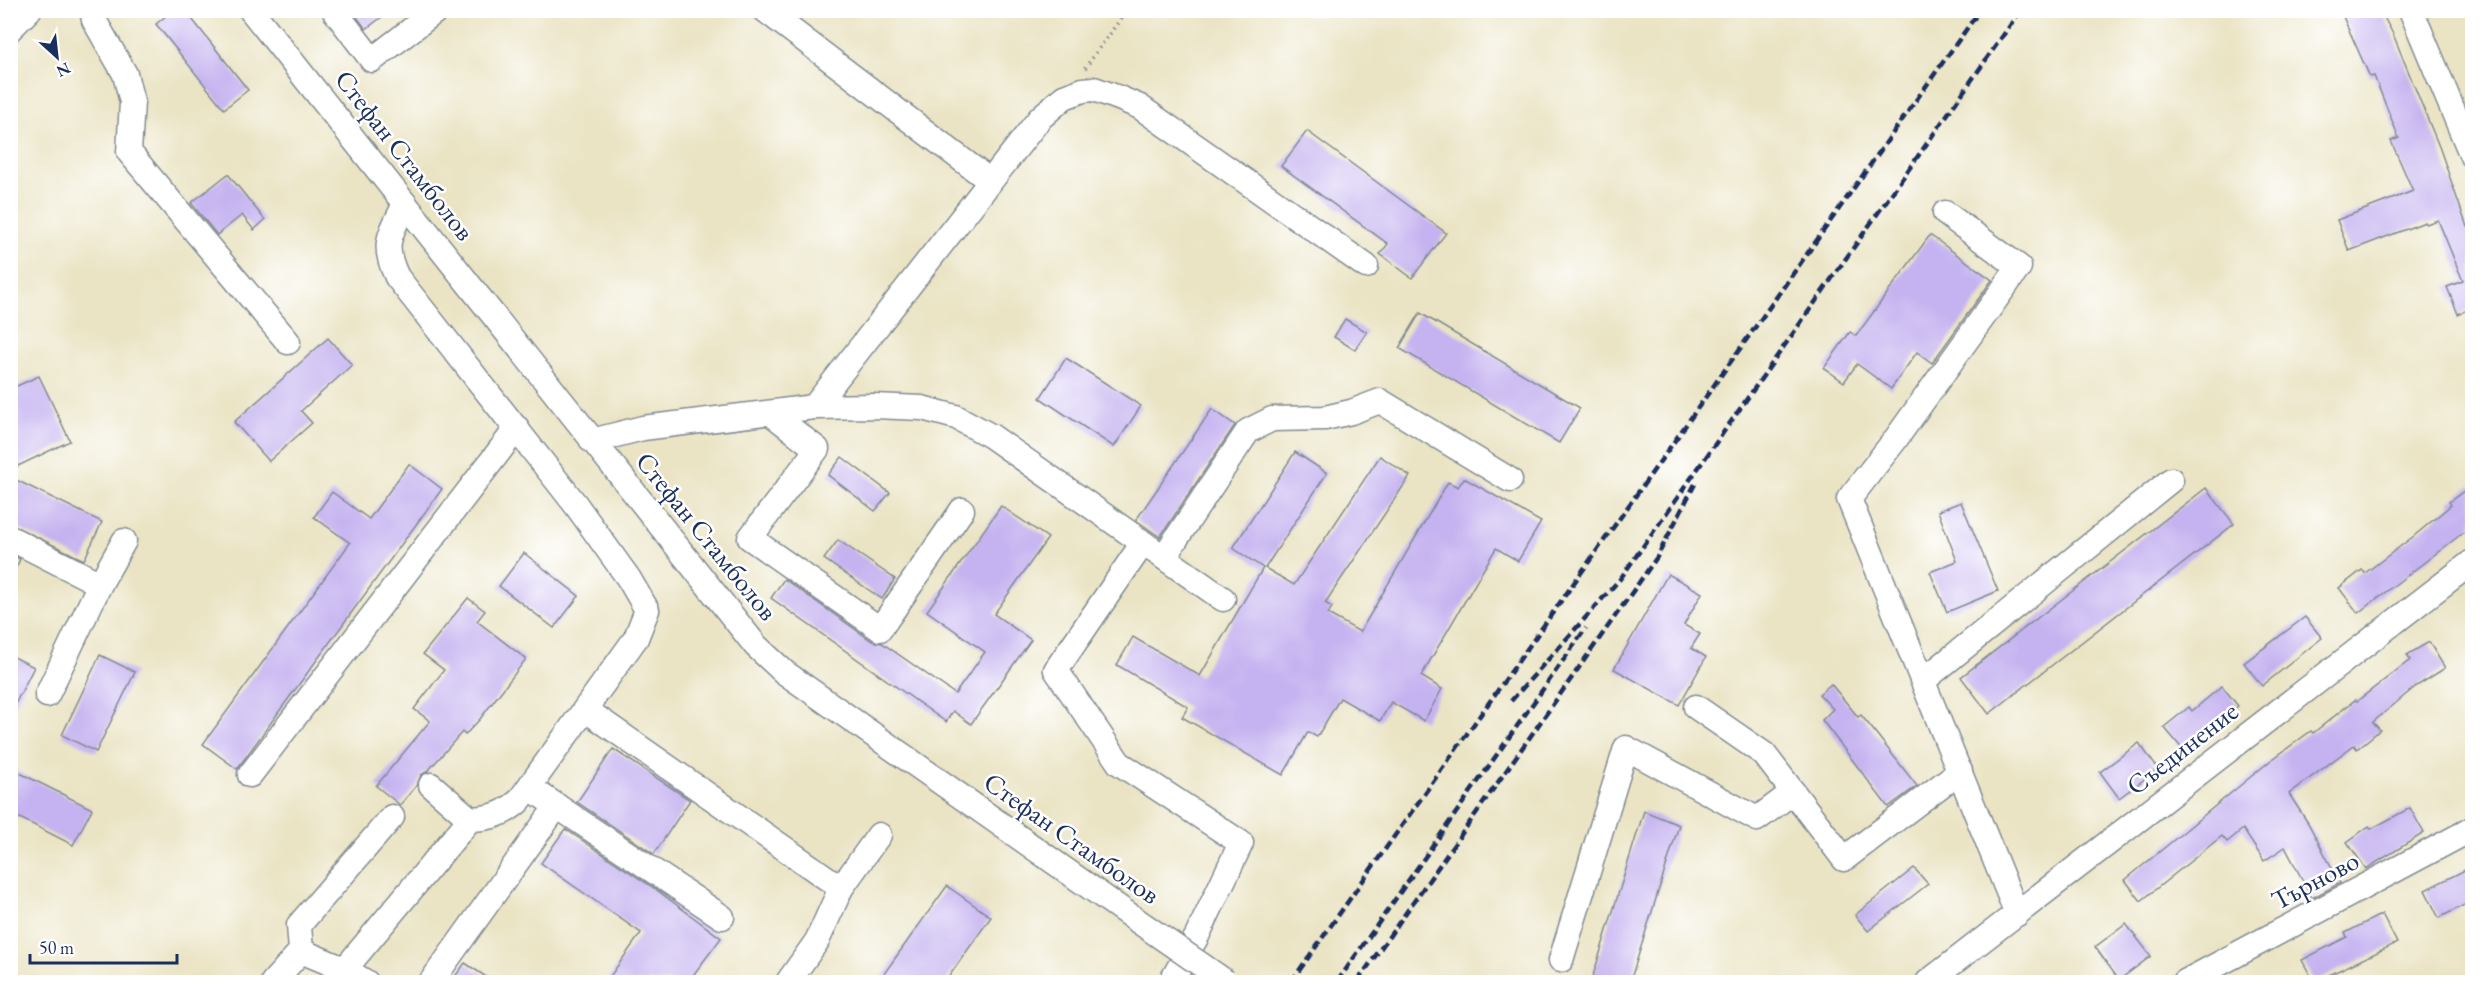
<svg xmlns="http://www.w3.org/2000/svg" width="2483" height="993" viewBox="0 0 2483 993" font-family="'EB Garamond',serif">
  <rect width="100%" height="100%" fill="#fff"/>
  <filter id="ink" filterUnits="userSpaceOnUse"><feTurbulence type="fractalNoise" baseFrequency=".0167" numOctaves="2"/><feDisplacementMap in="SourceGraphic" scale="12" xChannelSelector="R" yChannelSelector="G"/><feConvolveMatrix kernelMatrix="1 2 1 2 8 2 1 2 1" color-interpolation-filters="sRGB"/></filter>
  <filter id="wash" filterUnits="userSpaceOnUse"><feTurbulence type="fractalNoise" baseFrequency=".008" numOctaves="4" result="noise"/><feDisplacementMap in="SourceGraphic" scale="24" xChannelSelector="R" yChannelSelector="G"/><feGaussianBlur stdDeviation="1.35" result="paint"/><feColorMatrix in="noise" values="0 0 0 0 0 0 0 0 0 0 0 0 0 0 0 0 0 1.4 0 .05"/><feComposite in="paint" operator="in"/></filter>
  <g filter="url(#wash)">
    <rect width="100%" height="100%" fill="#eae4c4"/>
    <g id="blocks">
      <g fill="#c5b2f0">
        <polygon points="173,10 185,10 248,90 224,109 156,24"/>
        <polygon points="352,10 391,10 366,29"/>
        <polygon points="2340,10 2380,10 2393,34 2440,149 2467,227 2472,224 2472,308 2458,314 2447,287 2463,281 2438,220 2426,224 2425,222 2349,251 2337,220 2413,191 2391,141 2399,138 2374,76 2370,77"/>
        <polygon points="1307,131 1446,233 1412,278 1380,254 1388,244 1281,166"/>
        <polygon points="228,174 265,220 254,230 242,215 217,235 191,203"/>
        <polygon points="1930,235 1992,280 1932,363 1917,352 1891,389 1857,364 1844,382 1824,368 1850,332 1856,336"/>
        <polygon points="1420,313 1580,408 1559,443 1399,348"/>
        <polygon points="1345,319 1367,332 1355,350 1334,337"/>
        <polygon points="328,338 352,365 301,411 312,423 269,461 234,422"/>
        <polygon points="1066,358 1141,406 1114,447 1040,398"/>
        <polygon points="39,376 70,441 18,466 10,450 10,389"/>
        <polygon points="1212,409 1235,425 1160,537 1136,520"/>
        <polygon points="1295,452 1327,473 1265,568 1294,585 1380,456 1410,476 1325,603 1332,607 1328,614 1360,632 1448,482 1458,487 1464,478 1541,522 1518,561 1496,548 1421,676 1442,689 1424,721 1391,702 1380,721 1340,698 1317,737 1308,732 1283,775 1182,717 1188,707 1117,665 1133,637 1200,676 1263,568 1233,548"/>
        <polygon points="842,457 890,493 875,511 828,475"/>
        <polygon points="409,464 442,489 237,769 203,744 350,543 314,517 332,492 369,519"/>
        <polygon points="10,477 102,522 84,560 10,524"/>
        <polygon points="2472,485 2472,526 2358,613 2339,588 2362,570 2365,573 2414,536 2451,505 2449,502"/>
        <polygon points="2206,488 2234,524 1989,714 1961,677"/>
        <polygon points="1961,502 1998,591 1947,612 1930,572 1957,561 1938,511"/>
        <polygon points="1001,506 1048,538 994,614 1031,640 971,724 953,711 946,722 771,598 784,579 872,641 882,643 955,694 985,652 927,611"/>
        <polygon points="838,540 895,579 882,599 824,559"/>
        <polygon points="524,553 579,596 554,628 499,586"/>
        <polygon points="10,554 20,559 10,581"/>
        <polygon points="1668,574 1702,593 1684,625 1700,634 1691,648 1706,657 1679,705 1614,669"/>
        <polygon points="468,598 485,611 477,621 526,659 480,719 465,735 462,732 428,771 421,775 417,785 400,805 376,786 430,721 414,709 444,670 423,654"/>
        <polygon points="2305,617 2322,638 2262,686 2244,663"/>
        <polygon points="2429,642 2445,668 2415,687 2373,722 2380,730 2357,749 2354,745 2289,794 2308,823 2340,883 2312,898 2285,847 2264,861 2243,829 2227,842 2222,836 2141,901 2125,880 2270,761 2311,731 2313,733 2355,700 2357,701 2410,660 2407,655"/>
        <polygon points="10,655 34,667 10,714"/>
        <polygon points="100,655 135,672 96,752 62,735"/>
        <polygon points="1831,684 1858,717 1861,715 1874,731 1917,786 1888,807 1822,720 1833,709 1819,694"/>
        <polygon points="2222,686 2238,706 2184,751 2164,727 2189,707 2192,711"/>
        <polygon points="2139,743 2158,769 2119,798 2100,772"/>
        <polygon points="613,749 690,800 654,854 577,802"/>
        <polygon points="10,768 92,809 73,845 10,813"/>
        <polygon points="2410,808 2424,833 2366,869 2347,842 2369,826 2371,829"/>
        <polygon points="1644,811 1679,825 1630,982 1591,982"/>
        <polygon points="565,829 658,891 721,938 688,982 606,982 641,933 541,863"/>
        <polygon points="1914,868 1928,884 1868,931 1855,915"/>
        <polygon points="2465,870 2472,885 2472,901 2439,918 2425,890"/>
        <polygon points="947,886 991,917 945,982 878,982"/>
        <polygon points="2382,914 2397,943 2314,982 2302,960 2347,937 2345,933"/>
        <polygon points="2126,924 2151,956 2119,980 2095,947"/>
        <polygon points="465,963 494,982 451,982"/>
      </g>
    </g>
  </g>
  <g filter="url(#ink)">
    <use href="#blocks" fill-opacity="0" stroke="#828a91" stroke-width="1.5"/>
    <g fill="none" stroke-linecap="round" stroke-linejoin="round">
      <g stroke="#828a91" stroke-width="27">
        <g id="minor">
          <polyline points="92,10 94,20 125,74 132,102 129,152 288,342"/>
          <polyline points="251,10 756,646 784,672 1135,919"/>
          <polyline points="334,10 372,60 437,10"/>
          <polyline points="765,10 990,181"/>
          <polyline points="2411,10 2472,156"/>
          <polyline points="10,29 29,10"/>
          <polyline points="1945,213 2019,267 1895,440 1849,499 2017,914"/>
          <polyline points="814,407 1040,118 1064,97 1083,90 1094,89 1119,98 1140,107 1366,266"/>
          <polyline points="772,414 817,449 750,538 880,629 962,510"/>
          <polyline points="592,441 643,428 814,407 874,406 922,408 956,417 991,436 1223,599"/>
          <polyline points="10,538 100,584 124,541"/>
          <polyline points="1143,543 1056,670 1119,763 1241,843 1197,936 1171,982"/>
          <polyline points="1164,557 1248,431 1272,419 1325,418 1351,412 1380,401 1510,480"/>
          <polyline points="1924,680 2171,480"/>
          <polyline points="47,695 100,584"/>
          <polyline points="1696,707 1764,754 1793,792"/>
          <polyline points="586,710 841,888"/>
          <polyline points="250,775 517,428"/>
          <polyline points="431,785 470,819"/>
          <polyline points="530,788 722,917"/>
          <polyline points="301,951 344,969 366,982"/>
          <polyline points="1561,960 1626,748 1757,819 1793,792 1844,859 1960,771"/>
          <polyline points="273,982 301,951 299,925 392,817"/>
          <path d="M334,982L470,819C491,818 503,815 519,801L636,638L647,610L629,579L576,505L397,277C381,244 390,235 405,204"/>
          <polyline points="431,982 557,806"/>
          <polyline points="788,982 817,941 841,888 879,835"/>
          <polyline points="1928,982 2472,562"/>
          <polyline points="2185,982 2472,829"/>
        </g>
      </g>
      <polyline stroke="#828a91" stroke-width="4" stroke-dasharray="1.5 4.5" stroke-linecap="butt" points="1085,68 1127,10"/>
      <use href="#minor" stroke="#fff" stroke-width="24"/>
      <g stroke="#1b2f5e" stroke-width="4.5" stroke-dasharray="9 4.5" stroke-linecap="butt">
        <polyline points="1511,701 1620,579 2021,10"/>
        <polyline points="1291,982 1980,10"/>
        <polyline points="1337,982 1586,628"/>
        <polyline points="1357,982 1657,557 1695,484"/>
      </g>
      <g stroke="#828a91" stroke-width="27" stroke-linecap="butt">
        <polyline id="minor-bridge" points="1135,919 1226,982"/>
      </g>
      <use href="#minor-bridge" stroke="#fff" stroke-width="24"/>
    </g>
  </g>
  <g text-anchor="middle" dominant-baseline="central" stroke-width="5" stroke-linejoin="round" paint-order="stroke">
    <g font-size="27" fill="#1b2f5e" stroke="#fff">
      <text transform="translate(405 155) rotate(52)">Стефан Стамболов</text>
      <text transform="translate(707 536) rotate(51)">Стефан Стамболов</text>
      <text transform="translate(2182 748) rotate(-38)">Съединение</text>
      <text transform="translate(1072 838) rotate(35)">Стефан Стамболов</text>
      <text transform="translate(2315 880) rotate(-28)">Търново</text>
    </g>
  </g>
  <rect width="2483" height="993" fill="none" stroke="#fff" stroke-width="36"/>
  <g transform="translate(57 57) rotate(153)" stroke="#ffffff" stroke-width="4.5" paint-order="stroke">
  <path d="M0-4.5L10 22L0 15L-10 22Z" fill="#1b2f5e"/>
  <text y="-9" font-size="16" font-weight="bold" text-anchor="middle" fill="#1b2f5e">N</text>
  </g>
  <path d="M30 954v9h147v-9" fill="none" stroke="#1b2f5e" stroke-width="3"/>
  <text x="39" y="954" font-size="18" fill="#1b2f5e" stroke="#ffffff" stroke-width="4.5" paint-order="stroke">50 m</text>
</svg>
